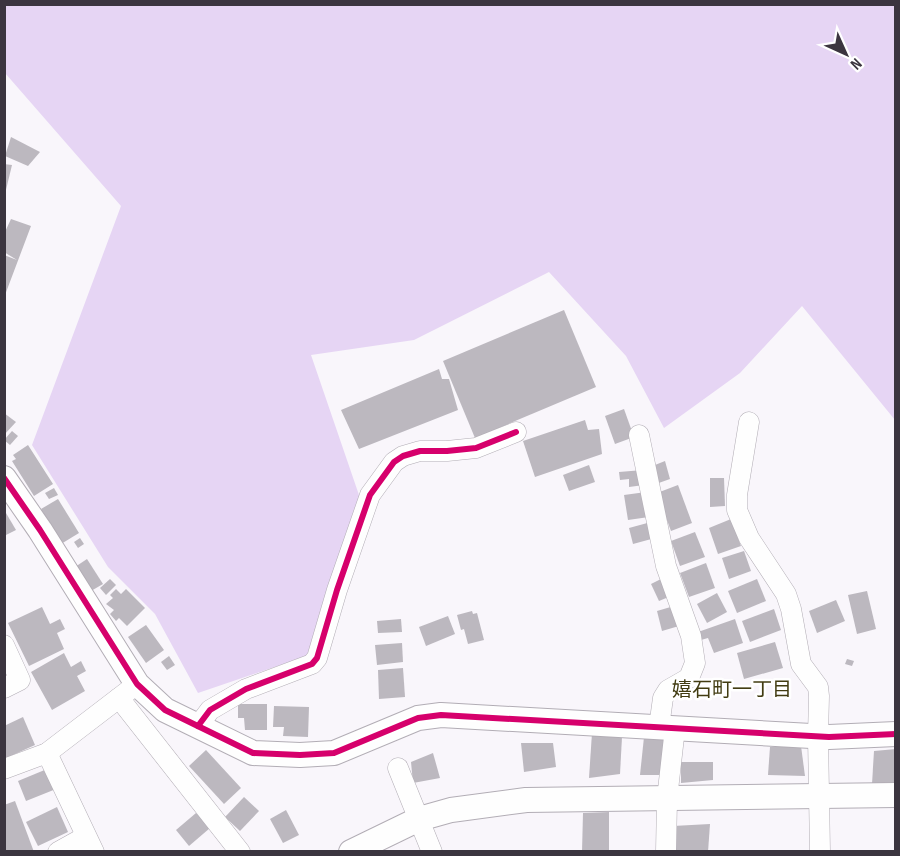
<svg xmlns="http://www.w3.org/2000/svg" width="900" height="856" viewBox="0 0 900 856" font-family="'Sofia Sans Condensed','Noto Sans JP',sans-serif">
  <rect width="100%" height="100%" fill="#f9f6fb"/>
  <polygon fill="#e6d5f4" points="4,5 895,5 895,420 802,306 740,373 664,428 626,356 549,272 414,340 311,355 360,498 307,656 198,693 155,614 108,567 32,445 121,206 5,73"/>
  <g fill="#bcb8bf">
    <polygon points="11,137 40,152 28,166 5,156"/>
    <polygon points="4,164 12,165 5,194 4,194"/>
    <polygon points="11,219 31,226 5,295 4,255 17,260 4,252 4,234"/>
    <polygon points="564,310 596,387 475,438 443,361"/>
    <polygon points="439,369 442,379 449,379 458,410 359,449 341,410"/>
    <polygon points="624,409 634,437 615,444 605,416"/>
    <polygon points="4,413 16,422 4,435"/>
    <polygon points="585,420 588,430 599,429 602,454 535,477 523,441"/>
    <polygon points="12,431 18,436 10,445 4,440"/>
    <polygon points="650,439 655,465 665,461 670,479 653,485 644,440"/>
    <polygon points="28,445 53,484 34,496 12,461 16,459 13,455"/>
    <polygon points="589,465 595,482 569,491 563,475"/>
    <polygon points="643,470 644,485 629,487 629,479 620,480 619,472"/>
    <polygon points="710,478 724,478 725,506 710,507"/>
    <polygon points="678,485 692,523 671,531 657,493"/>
    <polygon points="54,488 58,495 49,499 45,493"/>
    <polygon points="646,492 649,517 628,520 624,495"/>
    <polygon points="58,499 79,533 61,544 41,509"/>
    <polygon points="6,513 16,530 4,536 4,514"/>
    <polygon points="731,519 741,546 718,554 709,528"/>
    <polygon points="651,522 655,538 633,544 629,528"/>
    <polygon points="695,532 705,557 680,566 671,541"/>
    <polygon points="80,538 84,544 78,548 74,542"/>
    <polygon points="744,551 751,571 729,579 722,558"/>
    <polygon points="87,559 103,584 91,591 75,567"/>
    <polygon points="706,563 715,588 689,597 680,573"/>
    <polygon points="663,578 671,596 659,601 651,584"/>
    <polygon points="110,579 116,585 106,595 100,588"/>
    <polygon points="757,579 766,601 737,613 728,591"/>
    <polygon points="116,589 121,594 126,589 145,608 127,626 119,618 116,621 110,614 114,610 106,604 113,598 110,595"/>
    <polygon points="867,591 876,629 857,634 848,595"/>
    <polygon points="717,593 727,612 707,623 697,604"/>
    <polygon points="836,600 845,621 817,633 809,611"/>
    <polygon points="674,606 679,626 662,631 657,611"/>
    <polygon points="42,607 50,624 60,619 65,629 57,633 64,649 29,666 8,623"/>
    <polygon points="774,609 781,630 750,642 742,621"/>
    <polygon points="472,611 473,614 477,613 484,640 468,644 464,629 461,630 457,615"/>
    <polygon points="448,616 455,634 426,646 419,627"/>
    <polygon points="401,619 402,632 378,633 377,621"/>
    <polygon points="735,619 743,643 714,653 708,638 701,640 698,632"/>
    <polygon points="146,625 164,650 146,663 128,637"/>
    <polygon points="775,642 783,668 744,679 737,653"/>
    <polygon points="402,643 403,662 377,665 375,645"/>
    <polygon points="64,653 71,667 81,661 86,671 77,676 85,691 52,710 31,672"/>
    <polygon points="169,656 175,665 167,670 161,662"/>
    <polygon points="847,659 854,661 852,666 845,664"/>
    <polygon points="403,668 405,697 379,699 378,670"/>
    <polygon points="238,704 267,704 267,730 245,730 244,718 238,718"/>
    <polygon points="274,706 309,707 308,737 283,736 284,727 273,727"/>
    <polygon points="23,717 35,745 4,759 4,726"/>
    <polygon points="592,733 622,737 620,774 589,778"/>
    <polygon points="644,737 664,740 660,775 640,775"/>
    <polygon points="521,743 553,743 556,767 524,772"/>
    <polygon points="801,746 805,776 768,775 770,747"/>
    <polygon points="896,749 896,782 872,784 874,751"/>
    <polygon points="206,750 241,788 224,804 189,766"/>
    <polygon points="433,753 440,778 413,783 411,762"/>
    <polygon points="681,762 713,762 713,780 681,783"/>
    <polygon points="47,769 56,789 26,801 18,781"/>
    <polygon points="244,797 259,811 240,831 225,817"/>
    <polygon points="15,801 34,852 4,852 4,805"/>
    <polygon points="57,807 68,832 38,846 26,822"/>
    <polygon points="286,810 299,835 283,843 270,819"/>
    <polygon points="609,812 609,850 582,852 583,813"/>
    <polygon points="196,813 210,828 189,846 176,830"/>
    <polygon points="710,824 708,852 672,852 673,826"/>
  </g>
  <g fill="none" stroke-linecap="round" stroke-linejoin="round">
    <g stroke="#b2adb5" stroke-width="21">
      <g id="minor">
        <polyline points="749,422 737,495 737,510 749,538 786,594 791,609 801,664 818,687 819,696 818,736 820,852"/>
        <polyline points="639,435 666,566 691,636 695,663 689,678 668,690 663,698 659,727"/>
        <polyline points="4,645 20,680 4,688"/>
        <polyline points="119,698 240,852"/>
        <polyline points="198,726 210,710 246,689 312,664 317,658 337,590 370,495 394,462 403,456 420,451 447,451 476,448 516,432"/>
        <polyline points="47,753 94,852"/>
        <polyline points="398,768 432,852"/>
        <polyline points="4,769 47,753 128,691"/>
        <polyline points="58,852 85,837"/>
        <polyline points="666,852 667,799 675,728"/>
      </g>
    </g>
    <g stroke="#b2adb5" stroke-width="26">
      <g id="tertiary">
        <polyline points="4,478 40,530 137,684 165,710 253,753 300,755 334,753 418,718 441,715 829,737 896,734"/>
        <polyline points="351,852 419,819 451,810 526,800 896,795"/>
      </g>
    </g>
    <use href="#minor" stroke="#fefefe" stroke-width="20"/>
    <use href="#tertiary" stroke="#fefefe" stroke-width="24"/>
    <g stroke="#fff" stroke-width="10">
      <g id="cycleway">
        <polyline points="4,478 40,530 137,684 165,710 253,753 300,755 334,753 418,718 441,715 829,737 896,734"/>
        <polyline points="198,726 210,710 246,689 312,664 317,658 337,590 370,495 394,462 403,456 420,451 447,451 476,448 516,432"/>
      </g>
    </g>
    <use href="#cycleway" stroke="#d6006c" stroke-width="6"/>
  </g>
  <g text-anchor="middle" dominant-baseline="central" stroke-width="5" stroke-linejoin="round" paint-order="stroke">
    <g font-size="20" fill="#423c12" stroke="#fff">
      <text x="732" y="690">嬉石町一丁目</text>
    </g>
  </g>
  <rect width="900" height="856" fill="none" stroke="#3b353f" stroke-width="12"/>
  <g transform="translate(846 54) rotate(135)" stroke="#ffffff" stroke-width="4.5" paint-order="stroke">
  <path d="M0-4.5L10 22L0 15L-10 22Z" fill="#3b353f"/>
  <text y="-9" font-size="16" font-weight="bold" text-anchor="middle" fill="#3b353f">N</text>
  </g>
</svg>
